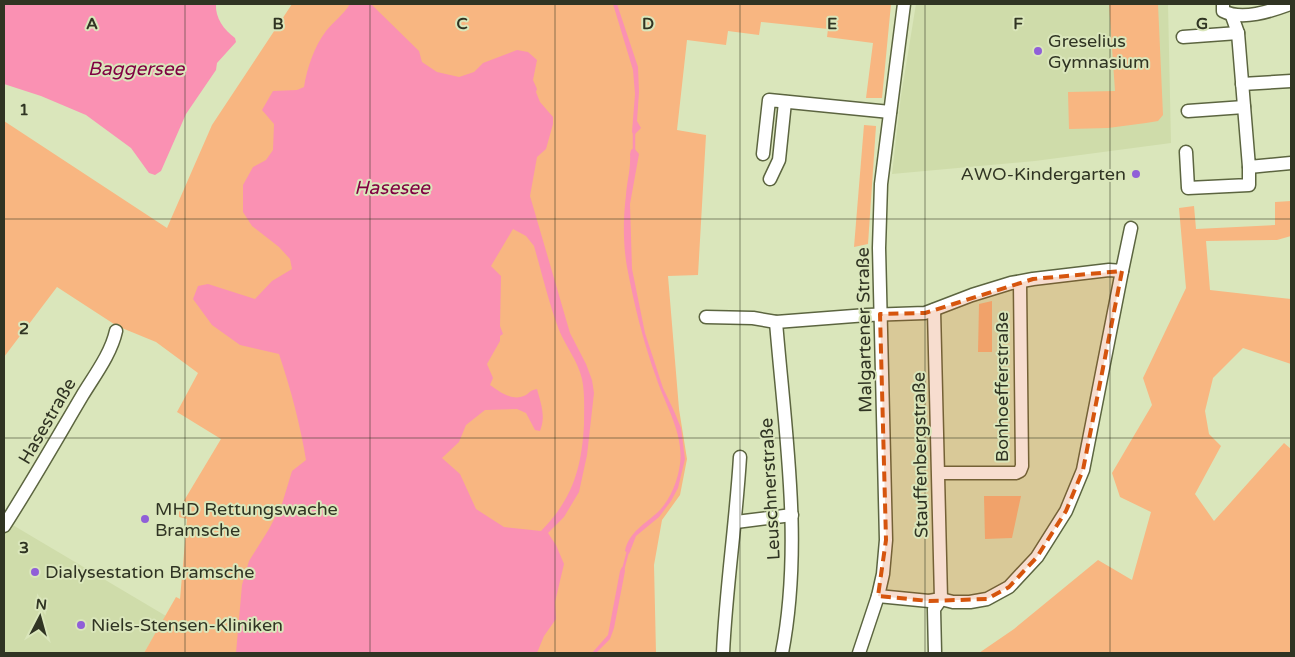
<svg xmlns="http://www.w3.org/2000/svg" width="1295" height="657" viewBox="0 0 1295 657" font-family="'Varela Round',sans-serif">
  <rect width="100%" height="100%" fill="#dae6bb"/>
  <g fill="#cfdcaa">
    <polygon points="916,4 1168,4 1171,143 1035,161 892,174 901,96"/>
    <polygon points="11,524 166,616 144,653 4,653 4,532"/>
  </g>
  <g fill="#f8b681">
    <polygon points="292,4 891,4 882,98 866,98 873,43 827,37 828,29 761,22 759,35 728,31 726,45 687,40 677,130 706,135 698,275 668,276 679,409 687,459 680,495 662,520 654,565 656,653 144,653 176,597 180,599 187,519 179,517 179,509 221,439 177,412 198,373 156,342 117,326 57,287 4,357 4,121 167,228 212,125"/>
    <polygon points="1109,4 1158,4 1163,115 1158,121 1146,123 1108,128 1069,129 1068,92 1115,91"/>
    <polygon points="864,125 876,126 868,244 854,247"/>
    <polygon points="1291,201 1291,236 1277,240 1206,241 1210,290 1291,299 1291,364 1243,348 1213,378 1205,411 1209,434 1221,446 1195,494 1214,521 1284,443 1291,449 1291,653 979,653 1014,629 1098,560 1132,580 1151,512 1120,497 1112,473 1152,405 1143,378 1186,288 1179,208 1194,206 1196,229 1275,225 1275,202"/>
    <polygon points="992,301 992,352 978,352 979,304"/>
    <polygon points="984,496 1021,496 1012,538 985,539"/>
  </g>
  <g fill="#fa91b3" fill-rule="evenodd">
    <path d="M4,4H216C215,18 224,30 235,38L236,42L217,63L216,70L186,114L161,171L155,175L149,173L131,148L86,115L41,96L4,84Z"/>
    <path d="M350,4H369L372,5L419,51L422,62L437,72L459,77L474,72L483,63L517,50L528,52L537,60L533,80L537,89L536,92L540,102L553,117V124L546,149L537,157L530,196L570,333L586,364L592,380L594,393L587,455L579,492L564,517L548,533L556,545L564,564L555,602L556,619L544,636L537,653H236L242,585L249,561L269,529L282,504L292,471L306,460C300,424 291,390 279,354L240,345L212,325L193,299L198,286L208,284L255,299L272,281L292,269L290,259L279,247L252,226L243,212V185L253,167L266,160L273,150L274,124L262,110L273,91L297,90L304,87C307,68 314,47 326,31C333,22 344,14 350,4ZM513,229L526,236L534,246C542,274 549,303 559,330C566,347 578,361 582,379C585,393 584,410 584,424C582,468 572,500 541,531L504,527L476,509L460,474L442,458L459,442L466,425L485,410L517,409L526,413L535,430L540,431C546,416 541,404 537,389C531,390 530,392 526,395C513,402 500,392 490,385L493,378L487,364L500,341V336L503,334L500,326L501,276L491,266Z"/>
    <polygon points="613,4 617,4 638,67 639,92 637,121 641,128 634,135 632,132 635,94 633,70"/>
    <path d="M634,148L639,154L630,204L632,269L645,333L663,388L674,411L681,428L685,459L678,488L671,501L659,517L636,536L629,554L625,551C629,532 645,524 658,512C670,501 678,480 680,464C684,433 665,405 656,377C643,341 634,304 627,267C623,244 623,219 626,195C627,181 631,168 630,154L631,150Z"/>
    <polygon points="622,567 624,567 625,571 614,628 610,639 596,653 592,653 608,635 620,571"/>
  </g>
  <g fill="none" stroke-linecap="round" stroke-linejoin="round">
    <g stroke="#fa91b3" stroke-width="2.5">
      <polyline points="634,150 634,133"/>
      <polyline points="623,570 628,551"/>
    </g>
    <g stroke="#5c6540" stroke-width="15">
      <g id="minor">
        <path d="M1223,4V11C1242,21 1271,11 1290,4"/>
        <polyline points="1232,16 1238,33 1249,167 1291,163"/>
        <polyline points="1183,37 1238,33"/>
        <polyline points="1242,84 1291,81"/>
        <polyline points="1188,111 1244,107"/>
        <polyline points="1186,152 1188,188 1249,185 1249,167"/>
        <polyline points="763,154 769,100 890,112"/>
        <polyline points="770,179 779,160 785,102"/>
        <polyline points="934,310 941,599 934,609 935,653"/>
        <polyline points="706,317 753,318 776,322 867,315 925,313 972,295 1011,283 1033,279 1109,270 1122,271 1131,228"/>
        <path d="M776,322C785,432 803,544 782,653"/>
        <polyline points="939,473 1016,473 1020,471 1022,466 1020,282"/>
        <polyline points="736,522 792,515"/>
        <path d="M4,526C31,484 56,440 82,396C94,376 111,354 116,331"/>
        <polyline points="878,596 929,601 941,599 953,602 970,602 987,599 1009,587 1037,557 1066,511 1083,470 1122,271"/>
        <path d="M723,653C726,588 736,523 740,457"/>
        <polyline points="859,653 878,596 883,574 886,540 879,248 881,184 904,4"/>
      </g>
    </g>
    <use href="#minor" stroke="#fff" stroke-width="12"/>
  </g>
  <path fill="#d6550e" fill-opacity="0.2" stroke="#d6550e" stroke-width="4" stroke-dasharray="10 6" stroke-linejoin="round" d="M1122,271L1083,470L1066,511L1037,557L1009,587L987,599L929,601L878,596L886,540L880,314L925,313L1033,279Z"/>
  <path fill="none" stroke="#303423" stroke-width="1" stroke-opacity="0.55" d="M185,4V653M370,4V653M555,4V653M740,4V653M925,4V653M1110,4V653M4,219H1291M4,438H1291"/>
  <g fill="#905fd8" stroke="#dae6bb" stroke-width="2">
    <circle cx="1038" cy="51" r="5"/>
    <circle cx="1136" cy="174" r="5"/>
    <circle cx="145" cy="519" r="5"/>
    <circle cx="35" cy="572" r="5"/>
    <circle cx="81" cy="625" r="5"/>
  </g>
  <g text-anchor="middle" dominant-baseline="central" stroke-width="4" stroke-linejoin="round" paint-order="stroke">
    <g font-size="18" fill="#303423" stroke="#dae6bb" text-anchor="start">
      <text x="1048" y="41">Greselius<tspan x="1048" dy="21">Gymnasium</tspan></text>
      <text x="1126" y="174" text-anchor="end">AWO-Kindergarten</text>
      <text x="155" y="509">MHD Rettungswache<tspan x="155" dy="21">Bramsche</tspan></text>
      <text x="45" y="572">Dialysestation Bramsche</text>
      <text x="91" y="625">Niels-Stensen-Kliniken</text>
    </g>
    <g font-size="18" fill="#303423" stroke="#dae6bb">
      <text transform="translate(864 330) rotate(-91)">Malgartener Straße</text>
      <text transform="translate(1002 387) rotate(-90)">Bonhoefferstraße</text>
      <text transform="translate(47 421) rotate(-60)">Hasestraße</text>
      <text transform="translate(920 455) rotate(-91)">Stauffenbergstraße</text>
      <text transform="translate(770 489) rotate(-93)">Leuschnerstraße</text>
    </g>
    <g font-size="19" font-style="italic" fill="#800142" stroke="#dae6bb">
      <text x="136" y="69">Baggersee</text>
      <text x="392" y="188">Hasesee</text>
    </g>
  </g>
  <g font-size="16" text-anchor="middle" font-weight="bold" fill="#303423" stroke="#dae6bb" stroke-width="4" stroke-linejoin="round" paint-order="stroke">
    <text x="92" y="29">A</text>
    <text x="278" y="29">B</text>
    <text x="462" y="29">C</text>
    <text x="648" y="29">D</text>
    <text x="832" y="29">E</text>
    <text x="1018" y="29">F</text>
    <text x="1202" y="29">G</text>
    <text x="24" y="115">1</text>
    <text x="24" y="334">2</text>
    <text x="24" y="553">3</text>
  </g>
  <rect width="1295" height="657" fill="none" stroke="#303423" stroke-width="10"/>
  <g transform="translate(40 617) rotate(6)" stroke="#dae6bb" stroke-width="4" paint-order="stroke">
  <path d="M0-4L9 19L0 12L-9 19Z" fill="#303423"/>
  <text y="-8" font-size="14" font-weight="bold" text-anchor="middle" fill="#303423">N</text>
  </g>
</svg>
